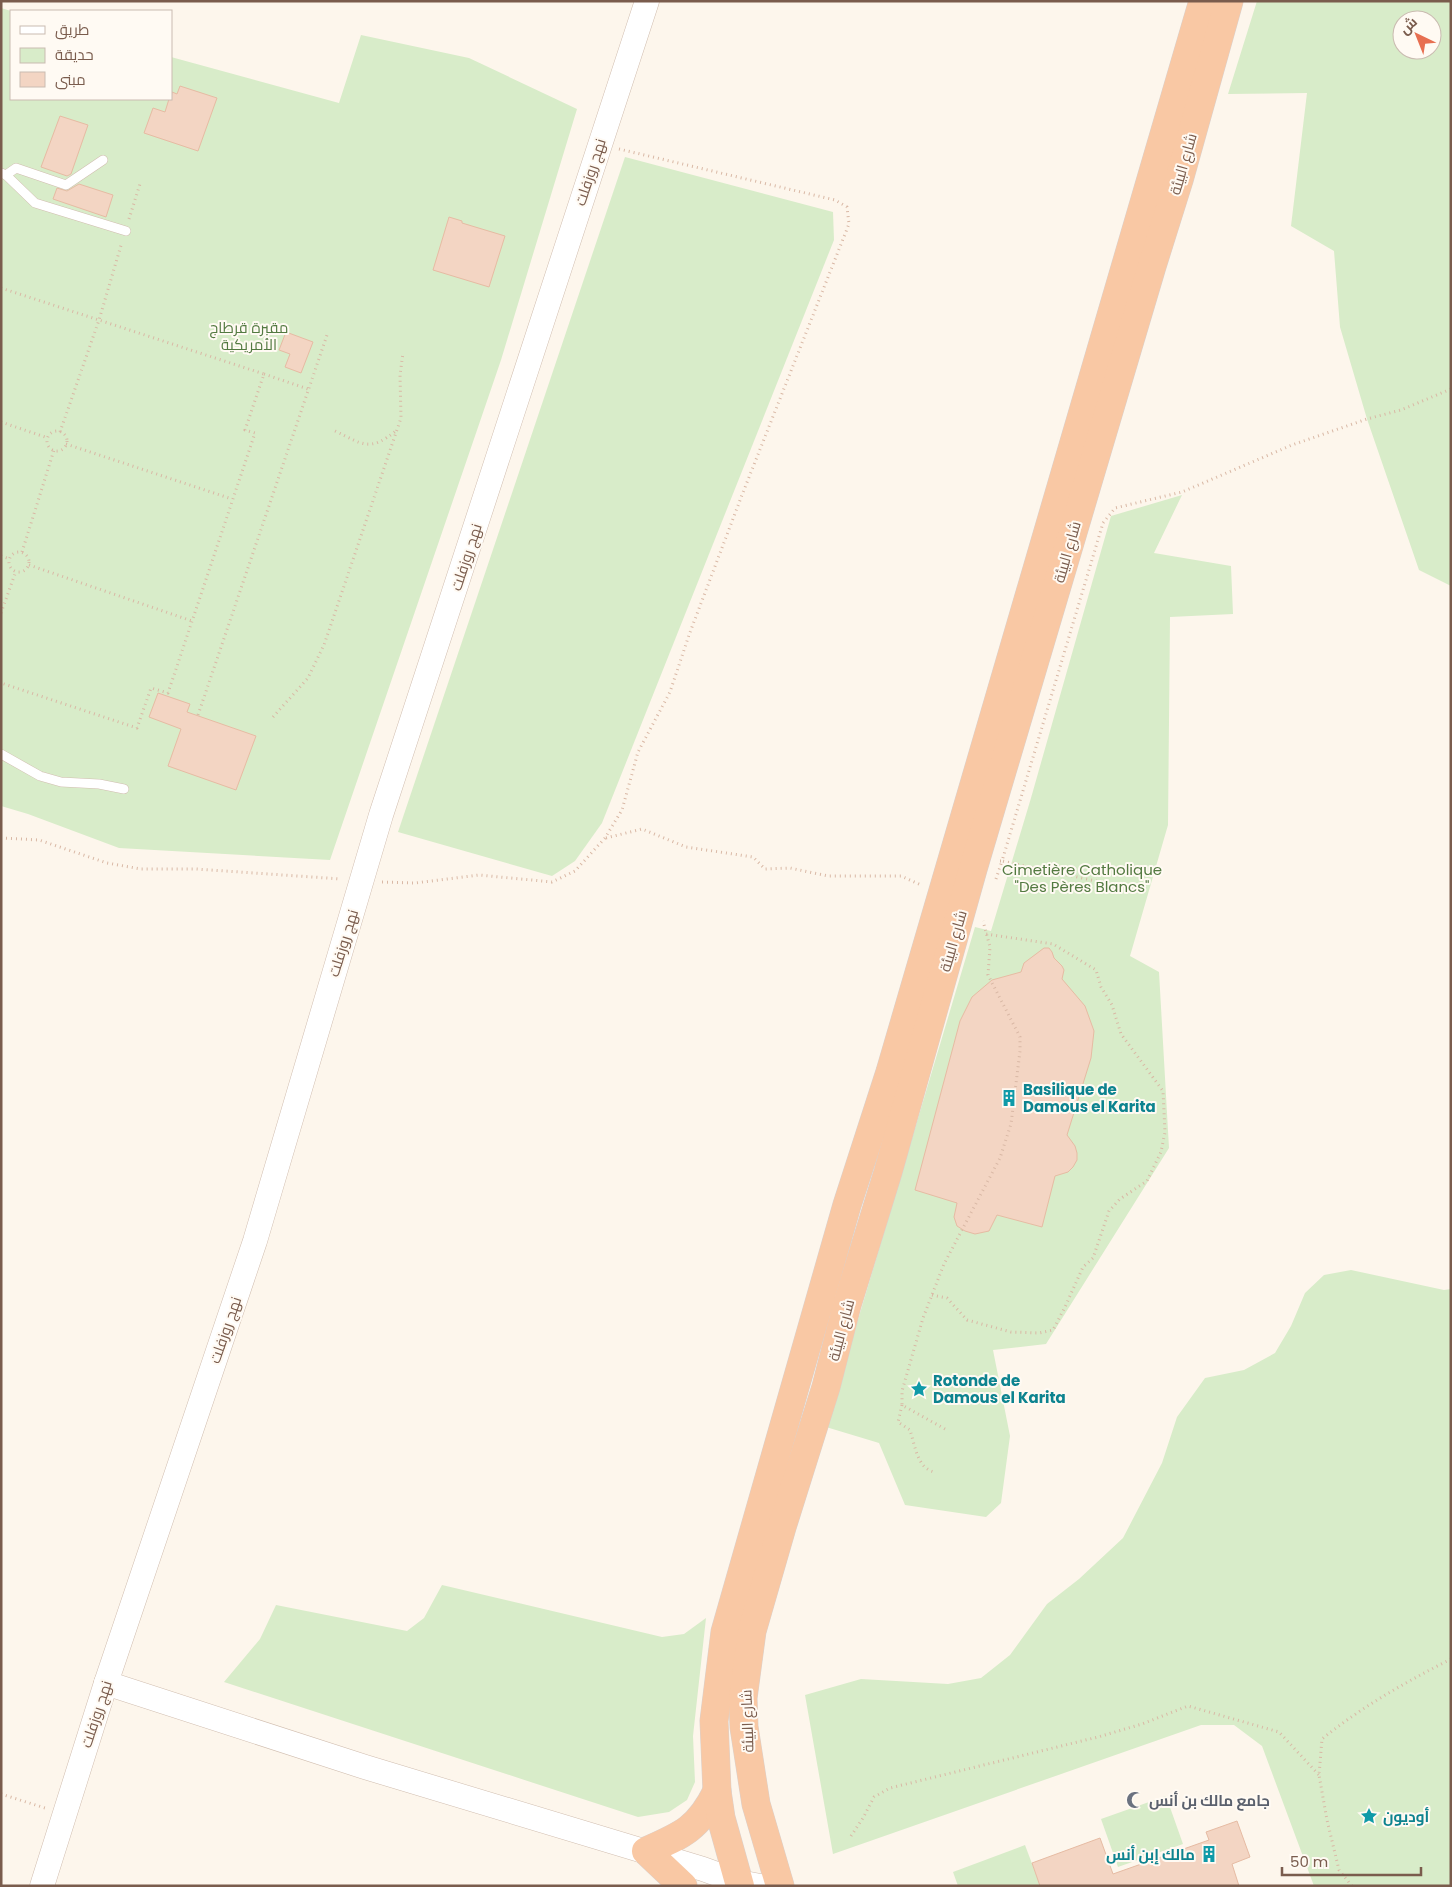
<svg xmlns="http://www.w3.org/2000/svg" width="1452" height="1887" viewBox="0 0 1452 1887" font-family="Poppins,Cairo,sans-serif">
  <rect width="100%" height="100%" fill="#fdf6ec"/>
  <g fill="#d8ecc9" fill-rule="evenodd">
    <path d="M1257,1H1451V586L1419,570L1367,419L1340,327L1334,251L1291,226L1307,93L1228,94ZM1402,20H1432V50H1402Z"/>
    <polygon points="1,8 11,11 11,99 171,99 171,57 339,103 361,35 469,58 577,109 501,360 330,860 119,848 28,814 1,806"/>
    <polygon points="625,157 833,212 834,240 602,823 575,861 552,876 398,832"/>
    <polygon points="1182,495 1154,553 1231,566 1233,614 1170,617 1168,825 1130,956 1159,972 1169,1148 1046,1344 993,1350 1010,1436 1001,1503 986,1517 905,1505 879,1443 826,1427 975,927 991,931 1031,798 1111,516"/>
    <polygon points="1351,1270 1444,1290 1451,1289 1451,1886 1314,1886 1262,1746 1234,1725 1201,1725 833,1854 805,1695 861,1679 948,1684 981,1678 1010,1655 1047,1604 1079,1579 1123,1538 1162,1463 1177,1417 1205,1378 1244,1370 1275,1353 1291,1326 1305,1293 1324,1275"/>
    <polygon points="442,1585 662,1637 684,1634 706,1618 693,1736 695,1782 687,1800 669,1812 638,1817 224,1682 260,1639 276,1605 407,1631 424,1618"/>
    <polygon points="1166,1796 1183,1844 1118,1867 1101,1819"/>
    <polygon points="1025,1845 1040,1885 958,1886 953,1872"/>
  </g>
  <g fill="#f3d5c3" stroke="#e6bba3">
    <polygon points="180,86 217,98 198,151 144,133 153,108 165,112 169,99 171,99 172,92 177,94"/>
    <polygon points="60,116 88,125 71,174 67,176 41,167"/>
    <polygon points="79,184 113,195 106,217 53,199 57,188 67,191"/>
    <polygon points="449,217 462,221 462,223 505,236 489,287 433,270"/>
    <polygon points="286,332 313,342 301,373 285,367 290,354 279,350"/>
    <polygon points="158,693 190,704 187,712 256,736 236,790 168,766 181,729 149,717"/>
    <polygon points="1044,948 1049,948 1052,952 1054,958 1062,966 1064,970 1062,979 1085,1006 1094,1031 1091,1058 1067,1135 1075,1146 1077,1153 1077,1160 1073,1167 1068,1172 1055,1176 1042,1227 997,1215 989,1231 975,1234 965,1231 957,1226 954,1217 957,1203 915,1190 960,1021 972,997 992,980 1021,972 1024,963"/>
    <polygon points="1237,1821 1250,1857 1232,1864 1239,1886 1040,1886 1032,1863 1100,1838 1113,1874 1209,1840 1206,1832"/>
  </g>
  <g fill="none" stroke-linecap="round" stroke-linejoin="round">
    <g stroke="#d1beb0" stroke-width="10">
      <g id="service">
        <polyline points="1,173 6,175 35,203 126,231"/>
        <polyline points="6,175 16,168 66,185 103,160"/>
        <polyline points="1,754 40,776 61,782 99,784 124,789"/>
      </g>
    </g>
    <g stroke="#d1beb0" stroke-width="25">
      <g id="tertiary">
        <polyline points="106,1683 365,1767 703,1869 739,1882 760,1886"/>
        <polyline points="42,1886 106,1683 255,1241 381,815 647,1"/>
      </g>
    </g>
    <g stroke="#dad1cd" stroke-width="29">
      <g id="trunk">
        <path d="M683,1886L646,1851C683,1835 699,1828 717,1791"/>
        <polyline points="740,1886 721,1818 717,1791 714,1721 725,1632 847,1205 890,1072 1203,1"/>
        <polyline points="780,1886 756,1804 744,1727 743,1698 752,1631 782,1527 826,1387 847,1305 888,1172 973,869 1152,266 1179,180 1229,1"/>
      </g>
    </g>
    <g stroke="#d9b8a5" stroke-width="3" stroke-dasharray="1 4" stroke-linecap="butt">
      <polyline points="129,219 140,184"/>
      <polyline points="1,288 264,374 245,430 255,433 168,693 151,688 137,728 1,683"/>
      <polyline points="264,374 308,389"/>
      <polyline points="1,422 48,438"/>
      <path d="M335,431C363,444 369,453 397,430"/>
      <circle cx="57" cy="441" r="10"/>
      <polyline points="60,432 99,320 122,242"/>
      <polyline points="66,444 232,499"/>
      <polyline points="22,552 54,450"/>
      <circle cx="19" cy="562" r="10"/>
      <polyline points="1,556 10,559"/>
      <polyline points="29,565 192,621"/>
      <polyline points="1,613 16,571"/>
      <polyline points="198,715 327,335"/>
      <polyline points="273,717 308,678 324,645 401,418 400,375 403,353"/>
      <polyline points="1,838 39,840 107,863 141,869 196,869 341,879"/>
      <polyline points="606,838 642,829 686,847 753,857 765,869 790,868 828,876 901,876 921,885"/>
      <polyline points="1000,861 1002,861 1103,523 1115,508 1182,492 1292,445 1367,419 1401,410 1451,389"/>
      <polyline points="996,879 1002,861 1138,890"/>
      <polyline points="382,882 415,883 479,875 552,882 575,871 605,838 622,810 638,752 670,692 689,635 742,495 849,224 847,207 835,200 619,149"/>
      <polyline points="932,1295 947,1298 967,1320 1011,1332 1039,1333 1053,1330 1065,1307 1083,1267 1093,1258 1109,1211 1120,1199 1147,1181 1161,1152 1165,1132 1163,1091 1121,1034 1112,1005 1101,987 1096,970 1053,944 986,934"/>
      <path d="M902,1405L898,1422L910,1430C915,1445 917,1469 935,1472"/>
      <polyline points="945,1429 902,1405 902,1391 923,1318 944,1264 1000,1158 1011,1124 1020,1051 1020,1037 988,975 990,947 983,921"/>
      <polyline points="1,1794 45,1808"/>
      <polyline points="851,1836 863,1818 874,1797 890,1788 1098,1737 1142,1724 1188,1706 1279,1732 1319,1775"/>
      <path d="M1352,1886L1339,1870L1327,1820L1319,1775L1322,1739C1363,1706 1404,1683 1451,1659"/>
    </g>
    <use href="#service" stroke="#fff" stroke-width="9"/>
    <use href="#tertiary" stroke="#fff" stroke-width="24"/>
    <use href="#trunk" stroke="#f9c8a4" stroke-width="28"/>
  </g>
  <defs>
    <g id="building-bare" transform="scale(1.35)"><path d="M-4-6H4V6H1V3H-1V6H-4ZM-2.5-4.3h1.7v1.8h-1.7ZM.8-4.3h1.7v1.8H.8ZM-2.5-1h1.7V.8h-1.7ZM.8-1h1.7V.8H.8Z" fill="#0f9aa8" stroke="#fffaf3" stroke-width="2.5" paint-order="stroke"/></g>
    <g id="sight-bare" transform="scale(1.35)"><path d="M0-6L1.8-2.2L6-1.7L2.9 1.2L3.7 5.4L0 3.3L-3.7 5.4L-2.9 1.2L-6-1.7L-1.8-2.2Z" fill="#0f9aa8" stroke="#fffaf3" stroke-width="2.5" paint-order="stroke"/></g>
    <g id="mosque-bare" transform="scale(1.35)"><path d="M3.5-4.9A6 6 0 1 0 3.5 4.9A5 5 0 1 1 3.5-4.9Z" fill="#6b7280" stroke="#fffaf3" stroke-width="2.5" paint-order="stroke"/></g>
  </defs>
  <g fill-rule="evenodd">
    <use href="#building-bare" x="1009" y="1098"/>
    <use href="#sight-bare" x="919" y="1389"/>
    <use href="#mosque-bare" x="1135" y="1800"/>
    <use href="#sight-bare" x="1369" y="1816"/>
    <use href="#building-bare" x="1209" y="1854"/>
  </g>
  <g text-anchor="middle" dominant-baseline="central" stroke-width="4" stroke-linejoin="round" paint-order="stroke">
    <g font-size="15" fill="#7a5c4d" stroke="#fffaf3">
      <text transform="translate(1183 164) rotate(-74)">شارع البيئة</text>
      <text transform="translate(590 172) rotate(-72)">نهج روزفلت</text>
      <text transform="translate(1067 552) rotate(-74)">شارع البيئة</text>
      <text transform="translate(466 557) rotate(-72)">نهج روزفلت</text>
      <text transform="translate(953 941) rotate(-74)">شارع البيئة</text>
      <text transform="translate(343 943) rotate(-73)">نهج روزفلت</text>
      <text transform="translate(225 1330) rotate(-71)">نهج روزفلت</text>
      <text transform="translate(841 1330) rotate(-75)">شارع البيئة</text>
      <text transform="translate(96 1714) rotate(-72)">نهج روزفلت</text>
      <text transform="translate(747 1721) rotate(-92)">شارع البيئة</text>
    </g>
    <g font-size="15" fill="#537a41" stroke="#fffaf3">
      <text x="249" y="327">مقبرة قرطاج<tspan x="249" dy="17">الأمريكية</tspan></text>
      <text x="1082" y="869">Cimetière Catholique<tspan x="1082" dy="17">"Des Pères Blancs"</tspan></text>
    </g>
    <g font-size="15" font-weight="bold" fill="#0d838f" stroke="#fffaf3" text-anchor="start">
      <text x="1023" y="1089">Basilique de<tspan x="1023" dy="17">Damous el Karita</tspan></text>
      <text x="933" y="1380">Rotonde de<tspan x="933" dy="17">Damous el Karita</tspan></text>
      <text x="1383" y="1816">أوديون</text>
      <text x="1195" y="1854" text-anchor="end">مالك إبن أنس</text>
    </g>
    <g font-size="15" font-weight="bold" fill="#5b616d" stroke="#fffaf3" text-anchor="start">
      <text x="1149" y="1800">جامع مالك بن أنس</text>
    </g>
  </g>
  <rect width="1452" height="1887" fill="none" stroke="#7a5c4d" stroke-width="5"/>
  <rect x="10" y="10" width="162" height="90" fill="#fffaf3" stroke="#cabbb1"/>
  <rect x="20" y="26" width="25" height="8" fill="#ffffff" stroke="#cabbb1"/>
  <text x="55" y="35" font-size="15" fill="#7a5c4d">طريق</text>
  <rect x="20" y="48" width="25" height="15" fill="#d8ecc9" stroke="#cabbb1"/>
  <text x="55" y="60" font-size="15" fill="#7a5c4d">حديقة</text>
  <rect x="20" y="72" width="25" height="15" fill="#f3d5c3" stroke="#cabbb1"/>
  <text x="55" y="85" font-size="15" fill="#7a5c4d">مبنى</text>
  <g transform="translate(1417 35) rotate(317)"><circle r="24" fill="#fffaf3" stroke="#cabbb1"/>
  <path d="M0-4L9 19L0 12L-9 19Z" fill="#e76f51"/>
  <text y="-8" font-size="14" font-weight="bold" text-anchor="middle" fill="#7a5c4d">ش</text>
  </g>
  <path d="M1282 1867v8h139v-8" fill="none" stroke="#7a5c4d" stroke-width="2.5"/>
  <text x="1290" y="1867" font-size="15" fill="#7a5c4d" stroke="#fffaf3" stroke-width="4" paint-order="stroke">50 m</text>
</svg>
